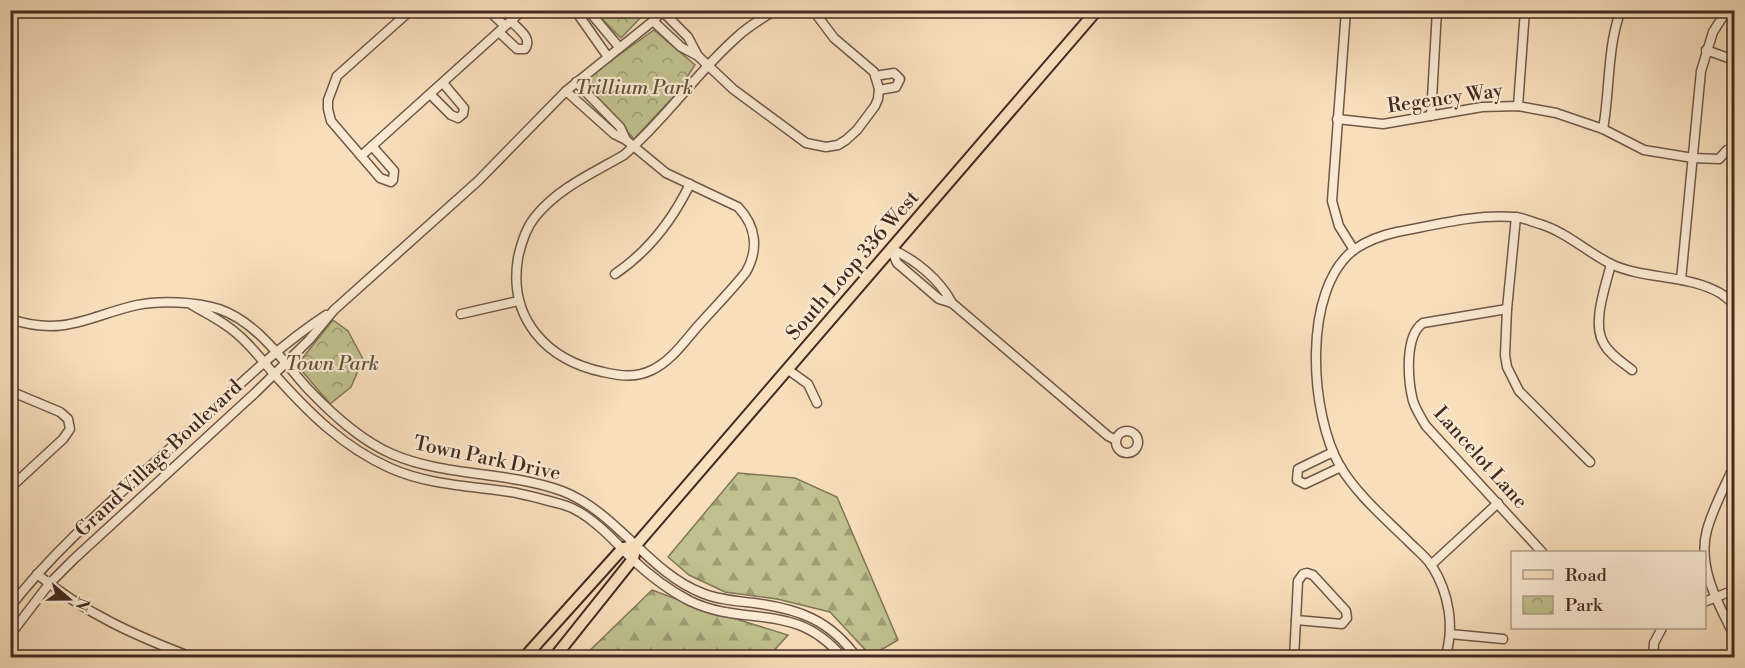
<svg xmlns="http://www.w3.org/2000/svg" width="1745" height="668" viewBox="0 0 1745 668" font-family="'Libre Bodoni',serif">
  <defs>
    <pattern id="forest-firs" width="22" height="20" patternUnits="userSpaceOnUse" patternTransform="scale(1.5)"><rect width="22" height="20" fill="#c0c18e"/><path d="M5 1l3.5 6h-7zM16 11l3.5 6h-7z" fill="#9e9d74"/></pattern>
    <pattern id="park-crowns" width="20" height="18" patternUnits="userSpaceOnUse" patternTransform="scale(1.5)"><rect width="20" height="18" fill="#c0c18e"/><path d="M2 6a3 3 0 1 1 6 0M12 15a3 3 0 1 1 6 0" fill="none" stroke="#9e9d74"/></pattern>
  </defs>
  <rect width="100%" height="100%" fill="#f8dfbc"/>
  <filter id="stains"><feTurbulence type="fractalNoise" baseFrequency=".00333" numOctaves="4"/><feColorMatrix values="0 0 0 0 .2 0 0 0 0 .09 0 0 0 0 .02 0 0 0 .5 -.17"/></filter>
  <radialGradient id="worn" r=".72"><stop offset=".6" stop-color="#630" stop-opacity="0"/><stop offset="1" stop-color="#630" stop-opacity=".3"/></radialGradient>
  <g fill="url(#forest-firs)" stroke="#827658" stroke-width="1.5">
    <polygon points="738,473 795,478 837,497 898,640 871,656 830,612 777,599 725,592 689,575 668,557"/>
    <polygon points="652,590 703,609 788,635 768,657 582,658"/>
  </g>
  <g fill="url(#park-crowns)" stroke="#827658" stroke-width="1.5">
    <polygon points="594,11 647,11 621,38"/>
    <polygon points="654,30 695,65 676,94 634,139 581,82"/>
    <polygon points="333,320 348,331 363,359 351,387 330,404 297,365"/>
  </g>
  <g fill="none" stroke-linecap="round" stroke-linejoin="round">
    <g stroke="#705848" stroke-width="11">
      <g id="minor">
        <polyline points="488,10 505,26"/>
        <polyline points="575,10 608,57"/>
        <polyline points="588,10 619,47"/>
        <polyline points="1346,10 1332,201 1339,226 1354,250"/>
        <polyline points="663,12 688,37 698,56 733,89 806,143 826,147 838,145 846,140 857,130 875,106 878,99 879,89 874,72 834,38 813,10"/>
        <polyline points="653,21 681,47 698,56"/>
        <path d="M499,32L517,49H525C533,38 518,29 511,21"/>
        <polyline points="1706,50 1734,60"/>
        <polyline points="875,76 894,73 900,79 896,87 879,90"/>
        <polyline points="576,82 620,127 626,140"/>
        <path d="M566,91L614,134L626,140L666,173L738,207C756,226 759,249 746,272C731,291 714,308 698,326C684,342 671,361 652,370C636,378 620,376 603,372C546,360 508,318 518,258C521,244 526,228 535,217C558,188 593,173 624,155C666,119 696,73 737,37C748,26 762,19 775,10"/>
        <polyline points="430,94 451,115 458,118 463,114 464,108 443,83"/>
        <polyline points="1518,106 1525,10"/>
        <polyline points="1431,116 1437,10"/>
        <polyline points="1337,119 1383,124 1482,107 1518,106 1556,113 1603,129 1644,150 1693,158 1719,159 1727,150"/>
        <path d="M1603,129C1610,91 1607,46 1621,10"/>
        <polyline points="372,146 394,171 393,180 391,182 380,178 331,121 328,109 328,100 337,76 411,10"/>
        <polyline points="361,156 523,10"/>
        <polyline points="1516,217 1507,309 1505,355 1507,367 1519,391 1590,462"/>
        <polyline points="891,249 897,263 939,299 952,303 1108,436 1116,440"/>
        <path d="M891,249C915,259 940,280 952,303"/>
        <path d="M1611,264C1606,285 1591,324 1604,344C1610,355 1622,362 1632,370"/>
        <path d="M615,274C649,251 672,221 690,184"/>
        <polyline points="1681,280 1701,71 1713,32 1727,10"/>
        <path d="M192,305C204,312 216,318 227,326C246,339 260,358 275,375C309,413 343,447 390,468C428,485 470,486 511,492C528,495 546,500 564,505C588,512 614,540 631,558C648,574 668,590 690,601C746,628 795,600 843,658"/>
        <path d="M1507,309L1423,323C1404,336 1408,381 1413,401C1416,410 1421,418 1426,426L1542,552"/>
        <polyline points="461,314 518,301"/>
        <path d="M10,319C65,337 88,316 137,305C161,300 196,302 219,309C257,322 282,360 308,389C332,414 360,440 392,454C445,477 507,471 562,491C617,512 648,572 702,593C719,600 737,601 754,603C799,609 830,620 857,658"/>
        <polyline points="787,369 808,384 817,403"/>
        <polyline points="10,391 60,412 68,419 70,429 63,439 10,488"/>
        <circle cx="1127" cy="442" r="11"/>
        <polyline points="1333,452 1298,469 1297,480 1305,484 1341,467"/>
        <path d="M1734,466C1725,486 1713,508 1707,530C1697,566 1718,604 1734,635"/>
        <polyline points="1431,565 1498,503"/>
        <polygon points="1307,573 1313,575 1346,611 1347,618 1342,624 1296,620 1298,581 1303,574"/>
        <path d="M37,574C86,614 136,636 194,658"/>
        <polyline points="1704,602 1734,590"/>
        <path d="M10,607C58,545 119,495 176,443C225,399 271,351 326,315"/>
        <polyline points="1450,634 1503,639"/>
        <polyline points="10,635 49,584 74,559 255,393 309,340 334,310 478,181 566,91 653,21 664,10"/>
        <polyline points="956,658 982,658"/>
        <polyline points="1294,658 1296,620"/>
        <path d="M1445,658C1455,627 1449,593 1432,566C1427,558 1417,550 1410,543C1386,519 1358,496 1340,466C1310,415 1301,289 1355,249C1367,241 1383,235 1397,232C1435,225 1475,214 1514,217C1522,217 1532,222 1540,224C1566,232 1587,252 1611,264C1645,280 1687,274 1720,293C1725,296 1730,301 1734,304"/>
        <polyline points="1653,658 1654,643 1662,628"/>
      </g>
    </g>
    <g stroke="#432b21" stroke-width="14">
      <g id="major">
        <polyline points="524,658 623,548 636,545"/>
        <polyline points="554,658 633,559 636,545 1097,10"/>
      </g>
    </g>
    <use href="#minor" stroke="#faead3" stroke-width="8"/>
    <use href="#major" stroke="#f8dfbc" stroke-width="10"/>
  </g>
  <g text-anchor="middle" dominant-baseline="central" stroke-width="4.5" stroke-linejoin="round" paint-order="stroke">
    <g font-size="20" font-style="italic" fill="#62503c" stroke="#faead3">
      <text x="634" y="88">Trillium Park</text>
      <text x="332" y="364">Town Park</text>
    </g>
    <g font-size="20" fill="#432b21" stroke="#faead3">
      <text transform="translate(1445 99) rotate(-8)">Regency Way</text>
      <text transform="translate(853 266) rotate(-49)">South Loop 336 West</text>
      <text transform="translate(1480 458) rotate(48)">Lancelot Lane</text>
      <text transform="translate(159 459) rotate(-43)">Grand Village Boulevard</text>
      <text transform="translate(487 459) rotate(12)">Town Park Drive</text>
    </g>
  </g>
  <rect width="1745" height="668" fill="none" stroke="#f8dfbc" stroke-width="36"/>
  <rect x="12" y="12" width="1721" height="644" fill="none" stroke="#432b21" stroke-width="3"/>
  <rect x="18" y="18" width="1709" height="632" fill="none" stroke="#432b21" stroke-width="1.5"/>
  <rect x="1511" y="551" width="195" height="78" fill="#faead3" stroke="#b19e8c" stroke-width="1.5"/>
  <rect x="1523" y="570" width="30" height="9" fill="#f8dfbc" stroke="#b19e8c" stroke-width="1.5"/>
  <text x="1565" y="581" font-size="18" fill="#432b21">Road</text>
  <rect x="1523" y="596" width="30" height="18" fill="url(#park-crowns)" stroke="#b19e8c" stroke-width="1.5"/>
  <text x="1565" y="611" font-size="18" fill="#432b21">Park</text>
  <g transform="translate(69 599) rotate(110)" stroke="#faead3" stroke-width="4.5" paint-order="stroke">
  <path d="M0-4.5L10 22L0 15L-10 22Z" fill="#432b21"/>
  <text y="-9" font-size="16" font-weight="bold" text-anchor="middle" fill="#432b21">N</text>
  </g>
  <rect width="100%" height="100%" filter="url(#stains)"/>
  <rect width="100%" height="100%" fill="url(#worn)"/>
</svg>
